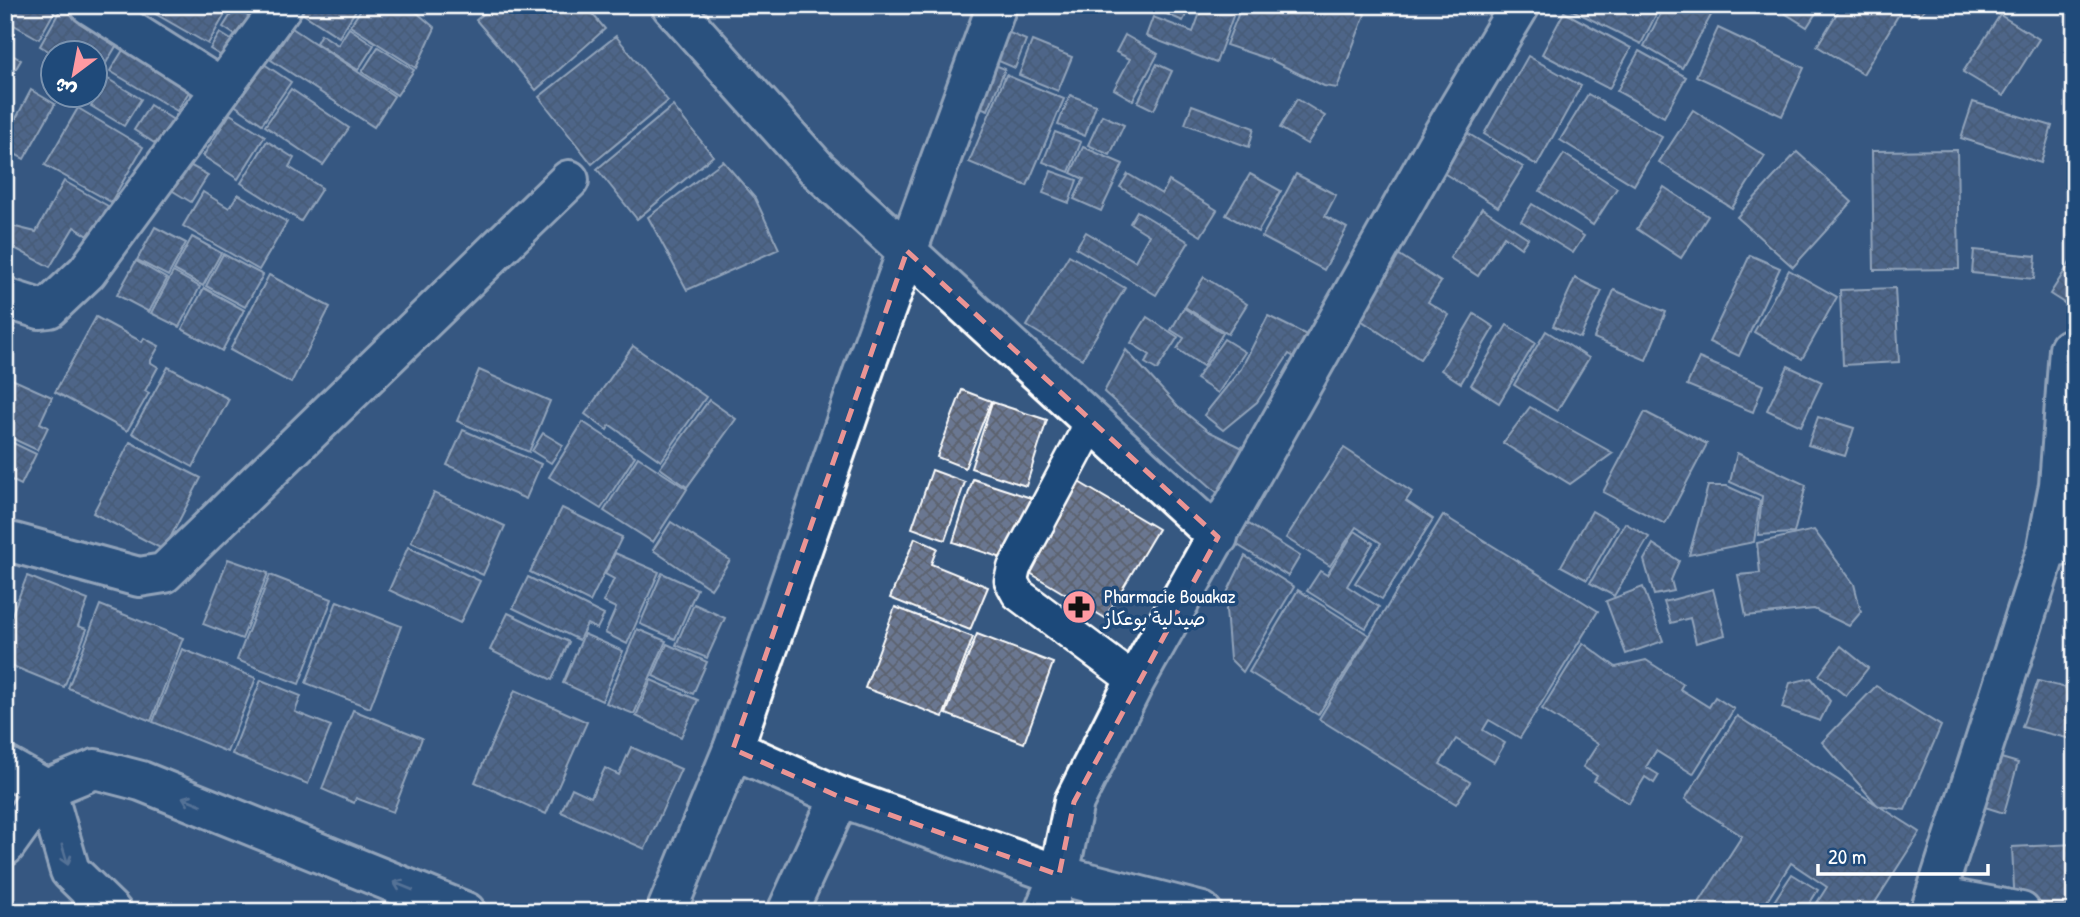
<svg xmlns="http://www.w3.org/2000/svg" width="2080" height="917" viewBox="0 0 2080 917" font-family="'Patrick Hand','Playpen Sans Arabic',sans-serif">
  <defs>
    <pattern id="building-cross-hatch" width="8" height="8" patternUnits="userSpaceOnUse" patternTransform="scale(1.75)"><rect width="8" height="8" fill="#6b7791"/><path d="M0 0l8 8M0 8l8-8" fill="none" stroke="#5c626e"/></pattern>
  </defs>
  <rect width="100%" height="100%" fill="#365881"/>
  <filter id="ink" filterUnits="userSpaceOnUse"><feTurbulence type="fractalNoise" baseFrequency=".0143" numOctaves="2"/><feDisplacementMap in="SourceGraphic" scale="14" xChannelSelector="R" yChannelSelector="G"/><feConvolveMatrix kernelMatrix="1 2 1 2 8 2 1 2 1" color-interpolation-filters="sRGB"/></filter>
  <g filter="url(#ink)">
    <g fill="url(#building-cross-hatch)" stroke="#fff" stroke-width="2">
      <polygon points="5,5 58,5 39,39 5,20"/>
      <polygon points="63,5 76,5 124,33 94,83 94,52 52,53 40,46"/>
      <polygon points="149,5 221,5 228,9 208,44 147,9"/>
      <polygon points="296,5 359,5 339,37 294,8"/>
      <polygon points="364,5 408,5 435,28 416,68 350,26"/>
      <polygon points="494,5 585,5 605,29 536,90 476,20"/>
      <polygon points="1153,5 1191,5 1183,21 1152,8"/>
      <polygon points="1203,5 1237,5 1216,63 1146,36 1153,17 1193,32"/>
      <polygon points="1242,5 1341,5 1365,14 1337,88 1324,86 1271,60 1226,45"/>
      <polygon points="1572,5 1661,5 1641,44 1570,9"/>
      <polygon points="1665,5 1705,5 1714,10 1682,68 1644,46"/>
      <polygon points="1772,5 1821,5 1807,27"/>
      <polygon points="1842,5 1885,5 1899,14 1863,74 1817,46"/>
      <polygon points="1908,5 1929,5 1918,16"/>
      <polygon points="235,8 261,24 249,44 223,27"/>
      <polygon points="1564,12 1631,48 1609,89 1542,54"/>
      <polygon points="2000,15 2039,39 2003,96 1963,72"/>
      <polygon points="292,28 394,96 374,127 271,60"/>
      <polygon points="349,28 374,45 358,70 316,43 321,34 338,45"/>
      <polygon points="998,28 1026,40 1015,68 987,56"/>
      <polygon points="1718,28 1804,68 1782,116 1696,76"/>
      <polygon points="220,33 246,49 236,65 210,49"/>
      <polygon points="1125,35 1158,54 1133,100 1114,89 1130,59 1116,52"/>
      <polygon points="616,36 668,101 592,164 539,97"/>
      <polygon points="1032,41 1072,57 1058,91 1019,75"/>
      <polygon points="128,42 195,82 177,111 110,71"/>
      <polygon points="378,47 414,70 397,95 362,72"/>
      <polygon points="5,51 21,60 5,87"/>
      <polygon points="1639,51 1686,77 1664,117 1617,91"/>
      <polygon points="1528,56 1581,86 1537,165 1484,134"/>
      <polygon points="258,60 291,82 262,124 230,102"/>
      <polygon points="990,63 1005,69 988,110 974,105"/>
      <polygon points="1157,64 1172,71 1154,110 1138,102"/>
      <polygon points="1006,75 1064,99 1027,186 969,162"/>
      <polygon points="108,79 141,99 124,126 91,106"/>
      <polygon points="291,89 349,128 323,165 265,126"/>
      <polygon points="31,90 55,104 24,159 5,149 5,125 11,128"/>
      <polygon points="1588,94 1662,137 1634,185 1560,140"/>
      <polygon points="1070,95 1096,105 1085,136 1058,125"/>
      <polygon points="1297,99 1325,116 1307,144 1280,128"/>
      <polygon points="1973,102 2052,126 2041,163 1961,138"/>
      <polygon points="150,105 180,124 164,149 134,130"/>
      <polygon points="1192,105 1254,128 1249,147 1185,124"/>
      <polygon points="673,106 713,156 637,219 597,169"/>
      <polygon points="78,108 143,147 111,202 45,165"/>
      <polygon points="1693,110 1765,156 1732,208 1659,162"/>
      <polygon points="230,114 265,136 238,179 203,156"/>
      <polygon points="1102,115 1124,125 1110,155 1088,145"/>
      <polygon points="1459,128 1523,167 1498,207 1434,167"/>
      <polygon points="1055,132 1081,142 1069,172 1043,162"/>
      <polygon points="267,141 294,158 289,167 322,188 301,221 241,183"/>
      <polygon points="1083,147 1123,164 1101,211 1074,199 1084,179 1071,173"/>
      <polygon points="1957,150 1959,269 1874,270 1872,151"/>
      <polygon points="1797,152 1852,202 1793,267 1737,217"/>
      <polygon points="1564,154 1617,188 1593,225 1540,191"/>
      <polygon points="723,161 755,198 779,249 687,290 648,217"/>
      <polygon points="184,162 208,175 191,202 168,188"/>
      <polygon points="1051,171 1077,180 1069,203 1043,193"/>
      <polygon points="1128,174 1162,194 1169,181 1217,210 1201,236 1120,187"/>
      <polygon points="1250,174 1281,191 1258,232 1226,215"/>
      <polygon points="1296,174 1336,195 1325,216 1347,228 1324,270 1262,237"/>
      <polygon points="64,181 108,206 90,237 74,227 50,267 5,243 5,236 11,226 36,232"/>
      <polygon points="1664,187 1708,216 1681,258 1637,229"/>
      <polygon points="203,192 229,208 238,194 287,222 259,270 183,226"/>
      <polygon points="1532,204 1584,236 1573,253 1521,221"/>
      <polygon points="1482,208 1528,238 1521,248 1504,236 1478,276 1450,258"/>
      <polygon points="1137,211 1189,242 1156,295 1076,248 1086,232 1135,261 1149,235 1130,223"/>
      <polygon points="155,227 186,243 168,276 137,260"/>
      <polygon points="192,237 221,253 203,286 174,270"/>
      <polygon points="1392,250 1441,282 1428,302 1449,315 1420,359 1350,313"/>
      <polygon points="1974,250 2036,256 2034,279 1972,273"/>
      <polygon points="223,254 263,275 245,307 206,286"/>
      <polygon points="1069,255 1125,288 1082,359 1027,326"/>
      <polygon points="1750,255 1780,268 1739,356 1709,342"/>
      <polygon points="2075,255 2075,310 2050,294"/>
      <polygon points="136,261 167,279 149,312 117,295"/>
      <polygon points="1789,270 1837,297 1802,359 1754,332"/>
      <polygon points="173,272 200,287 179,327 151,313"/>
      <polygon points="269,275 330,307 291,383 230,350"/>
      <polygon points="1204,277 1247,304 1228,334 1185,307"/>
      <polygon points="1575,278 1602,291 1580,338 1553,326"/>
      <polygon points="204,288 244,310 222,351 182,329"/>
      <polygon points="1895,288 1899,362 1843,365 1840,290"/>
      <polygon points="1614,290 1666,312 1646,360 1594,338"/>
      <polygon points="1184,308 1223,333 1203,366 1177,349 1184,338 1171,330"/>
      <polygon points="1474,314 1494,327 1461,383 1441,370"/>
      <polygon points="1268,316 1323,343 1309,366 1289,354 1257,402 1223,430 1204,415 1241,369"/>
      <polygon points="96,317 142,342 144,338 159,346 150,362 158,367 145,391 149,393 127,431 55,392"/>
      <polygon points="1147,317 1178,337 1157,370 1145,363 1150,355 1131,343"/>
      <polygon points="1507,325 1535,343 1499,403 1471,385"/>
      <polygon points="1546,331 1589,358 1557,411 1514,385"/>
      <polygon points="1224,339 1245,352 1218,393 1196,379"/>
      <polygon points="633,346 706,397 661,461 610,425 607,430 585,414"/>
      <polygon points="1126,350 1178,407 1208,431 1257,455 1229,503 1104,392"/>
      <polygon points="1699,358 1763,385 1753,412 1687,385"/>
      <polygon points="1788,366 1822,382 1801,426 1767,410"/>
      <polygon points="168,367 229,399 193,467 132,433"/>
      <polygon points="479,370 550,401 529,452 457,421"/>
      <polygon points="5,376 52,397 40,423 48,427 37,450 5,435"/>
      <polygon points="962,390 991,401 965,468 937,457"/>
      <polygon points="709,400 736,419 687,487 660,468"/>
      <polygon points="992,402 1047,420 1026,486 971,468"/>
      <polygon points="1530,407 1613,453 1570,484 1503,443"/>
      <polygon points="1645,412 1707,444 1665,524 1603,492"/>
      <polygon points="1818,417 1854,428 1845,456 1808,445"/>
      <polygon points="583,422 635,456 601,509 549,477"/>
      <polygon points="463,430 541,464 526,499 447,465"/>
      <polygon points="543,433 563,445 551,463 532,451"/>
      <polygon points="5,439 36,454 21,485 5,477"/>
      <polygon points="130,442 201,478 164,550 93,513"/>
      <polygon points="1344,448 1412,492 1406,501 1433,519 1382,599 1355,583 1381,543 1356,527 1330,566 1286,538"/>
      <polygon points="1737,453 1806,485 1794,533 1758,535 1762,496 1730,482"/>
      <polygon points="638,457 687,489 653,542 604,511"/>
      <polygon points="932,470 965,482 945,540 912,528"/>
      <polygon points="973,479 1031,498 1011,561 953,542"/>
      <polygon points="1077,481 1158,529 1105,618 1025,570"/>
      <polygon points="1708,486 1727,486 1760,501 1754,542 1689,555"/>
      <polygon points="434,493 505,526 483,575 411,542"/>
      <polygon points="562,508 622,537 590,602 530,572"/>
      <polygon points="1592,511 1618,526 1587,580 1561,566"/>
      <polygon points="1443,515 1598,611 1520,738 1489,720 1483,730 1505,743 1494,762 1456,739 1440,764 1470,782 1456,804 1319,719"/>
      <polygon points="1244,521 1300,556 1288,576 1231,541"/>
      <polygon points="671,522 730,560 711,589 653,550"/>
      <polygon points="1625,523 1649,537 1614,596 1590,583"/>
      <polygon points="1814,530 1854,584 1861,612 1849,626 1814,609 1746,616 1738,575 1760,573 1757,543"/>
      <polygon points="1355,531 1373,543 1347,586 1379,607 1366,628 1307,591 1320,571 1327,575"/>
      <polygon points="915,538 937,548 931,564 988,587 970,630 890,598"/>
      <polygon points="1653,544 1679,561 1671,580 1674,591 1654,595 1644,560"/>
      <polygon points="408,547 480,581 460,623 389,590"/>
      <polygon points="615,553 659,572 627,644 605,633 616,608 603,602 614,579 605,574"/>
      <polygon points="1245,556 1294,587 1243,672 1230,659 1225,597"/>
      <polygon points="228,559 268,573 242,639 203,624"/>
      <polygon points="662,573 697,589 675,639 640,624"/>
      <polygon points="270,575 332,599 299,684 237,660"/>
      <polygon points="27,576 88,600 78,626 87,629 64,687 5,663 5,632"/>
      <polygon points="528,577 604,615 597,629 587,624 579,640 513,608"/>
      <polygon points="1643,587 1663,641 1626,654 1606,601"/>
      <polygon points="1713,589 1725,635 1696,643 1690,618 1671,623 1664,602"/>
      <polygon points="1298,590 1369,635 1318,715 1249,672"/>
      <polygon points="337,601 401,626 370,708 306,683"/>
      <polygon points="694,604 725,618 707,658 676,645"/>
      <polygon points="100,605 183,638 151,721 68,688"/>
      <polygon points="895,607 973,637 943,717 865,688"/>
      <polygon points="508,613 569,642 552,680 490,650"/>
      <polygon points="637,629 666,641 634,714 606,703"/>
      <polygon points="584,634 623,651 602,701 563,683"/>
      <polygon points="977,634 1053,663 1024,743 946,714"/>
      <polygon points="1583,643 1616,667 1646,660 1683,684 1680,689 1709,707 1715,697 1734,709 1693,774 1656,751 1646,767 1659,775 1654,783 1645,777 1629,803 1594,781 1597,776 1583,767 1598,744 1542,709"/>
      <polygon points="667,644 707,662 693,694 653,676"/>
      <polygon points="1841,646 1868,668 1846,696 1819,675"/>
      <polygon points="182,649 256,678 227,752 153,722"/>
      <polygon points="1811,678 1830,701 1820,721 1782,708 1790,683"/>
      <polygon points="261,680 301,696 295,712 331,726 308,784 232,754"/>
      <polygon points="651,680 698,700 681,737 636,716"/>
      <polygon points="2038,681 2075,690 2075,740 2022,727"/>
      <polygon points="1876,686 1941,726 1905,810 1878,806 1822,742"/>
      <polygon points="515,690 587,722 546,814 475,782"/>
      <polygon points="353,710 422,738 393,812 356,798 354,803 322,789"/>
      <polygon points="1737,716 1920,832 1869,912 1811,912 1827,887 1791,863 1760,912 1693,912 1742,836 1685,799"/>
      <polygon points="631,747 681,769 645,849 561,812 572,788 591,797 605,768 619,775"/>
      <polygon points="1984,753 2018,763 2004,813 1969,802"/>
      <polygon points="2075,844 2075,905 2015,908 2012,847"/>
      <polygon points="1792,874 1818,890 1804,912 1767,912"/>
    </g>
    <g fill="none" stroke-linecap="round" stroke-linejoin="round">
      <g stroke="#fff" stroke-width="37">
        <g id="service">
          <polyline points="1092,422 1014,568 1011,581 1018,594 1135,681"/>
          <polyline points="2046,552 2075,547"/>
        </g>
      </g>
      <g stroke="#fff" stroke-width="44">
        <g id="minor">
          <polyline points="90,5 221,88"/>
          <polyline points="671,5 818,170 1218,537"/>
          <polyline points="5,298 40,309 49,308 87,272 283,5"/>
          <polyline points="14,543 139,577 164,573 569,180"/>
          <polyline points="733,749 840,797 1059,875 1202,912"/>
          <polyline points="5,766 46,789 70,871 112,912"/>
          <polyline points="5,846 46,789 95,769 141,781 466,912"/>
          <polyline points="1936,896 2021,912"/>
          <polyline points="666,912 733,749 867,361 997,5"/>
          <polyline points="787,912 840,797"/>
          <polyline points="1044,912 1059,875 1074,802 1135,681 1443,134 1520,5"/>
          <polyline points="1930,912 2046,552 2059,485 2069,349"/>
        </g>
      </g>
      <use href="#service" stroke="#1f4a7a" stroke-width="32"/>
      <use href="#minor" stroke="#1f4a7a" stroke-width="38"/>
    </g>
    <defs><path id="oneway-shaft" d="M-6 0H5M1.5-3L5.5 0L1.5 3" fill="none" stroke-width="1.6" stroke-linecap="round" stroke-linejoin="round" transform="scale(1.75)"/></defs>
    <g stroke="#7992af">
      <use href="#oneway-shaft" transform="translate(192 801) rotate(-158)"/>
      <use href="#oneway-shaft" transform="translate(65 855) rotate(73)"/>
      <use href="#oneway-shaft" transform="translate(403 886) rotate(-158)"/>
    </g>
  </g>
  <path d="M0 0H2080V917H0ZM907,251L1218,537L1074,802L1059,875L840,797L733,749Z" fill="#365881" fill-opacity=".55" fill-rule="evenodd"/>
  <path fill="none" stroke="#ea9494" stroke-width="5" stroke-dasharray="14 9" stroke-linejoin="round" d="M907,251L1218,537L1074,802L1059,875L840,797L733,749Z"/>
  <defs>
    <g id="pharmacy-disc" transform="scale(1.75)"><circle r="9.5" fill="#ff9aa2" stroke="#1f4a7a"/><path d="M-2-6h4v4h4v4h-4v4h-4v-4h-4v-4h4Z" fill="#111"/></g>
  </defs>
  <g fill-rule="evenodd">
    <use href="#pharmacy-disc" x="1079" y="607"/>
  </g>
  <g text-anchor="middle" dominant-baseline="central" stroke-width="7" stroke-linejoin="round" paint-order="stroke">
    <g font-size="19" fill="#fff" stroke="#1f4a7a" text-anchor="start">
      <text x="1104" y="596">Pharmacie Bouakaz<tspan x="1104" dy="22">صيدلية بوعكاز</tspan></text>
    </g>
  </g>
  <rect width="2080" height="917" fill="none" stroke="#1f4a7a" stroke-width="28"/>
  <rect x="14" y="14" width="2052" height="889" fill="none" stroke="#fff" stroke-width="2.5" filter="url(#ink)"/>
  <g transform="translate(74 74) rotate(212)"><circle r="33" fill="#1f4a7a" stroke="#7992af" stroke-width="2"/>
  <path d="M0-5L12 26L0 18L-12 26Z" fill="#ff9aa2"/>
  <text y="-10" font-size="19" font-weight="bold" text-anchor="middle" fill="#ffffff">ش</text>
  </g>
  <path d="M1818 864v10h170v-10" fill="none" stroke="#ffffff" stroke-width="3.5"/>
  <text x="1828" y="864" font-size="21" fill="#ffffff" stroke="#1f4a7a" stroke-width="5" paint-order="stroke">20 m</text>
</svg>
